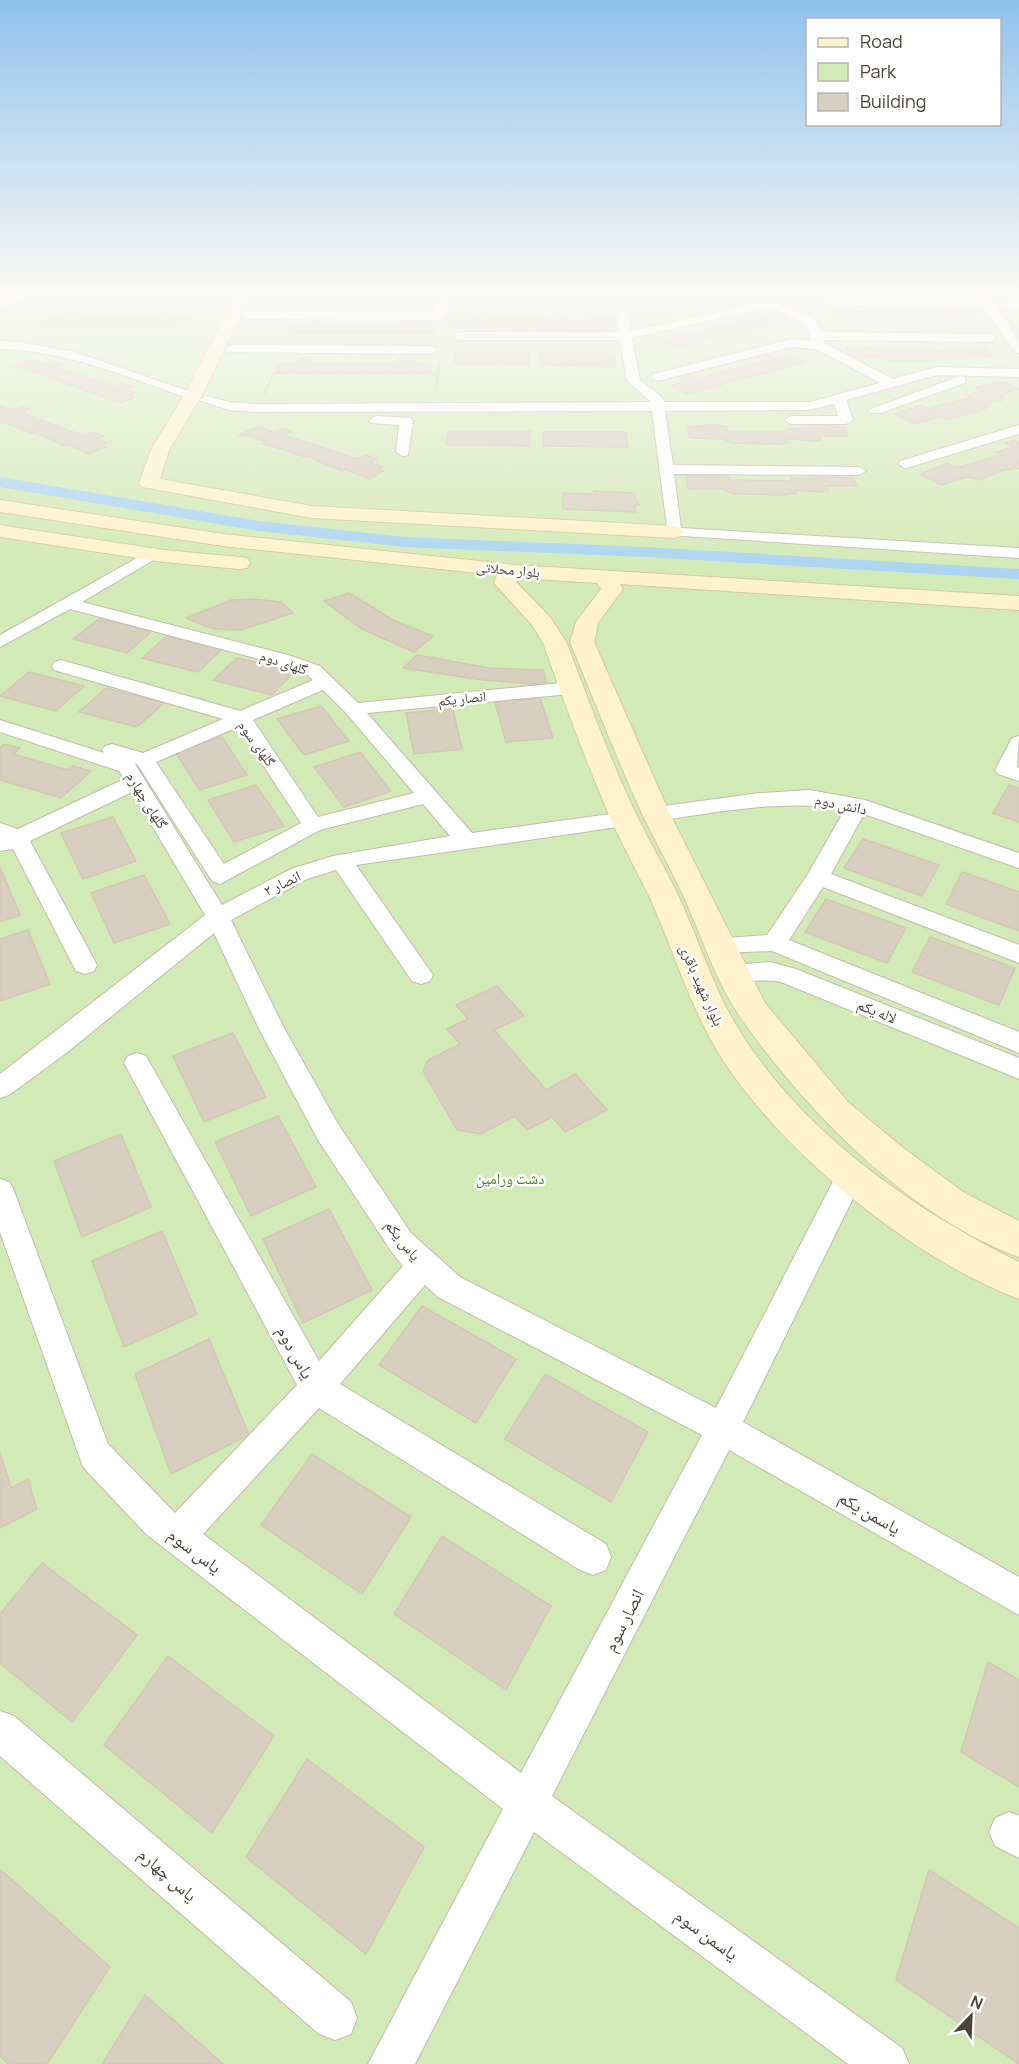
<svg xmlns="http://www.w3.org/2000/svg" width="1019" height="2064" viewBox="0 0 1019 2064" font-family="Manrope,'Noto Naskh Arabic',sans-serif">
  <rect width="100%" height="100%" fill="#f6f3ec"/>
  <rect fill="#d2eab5" x="0" y="291" width="1019" height="1773"/>
  <g fill="none" stroke-linecap="round" stroke-linejoin="round">
    <polygon fill="#a9d4f2" fill-rule="evenodd" points="0,477 259,521 405,537 645,547 1019,569 1019,579 645,557 405,547 259,531 0,487"/>
  </g>
  <g fill="#d8cfc1" stroke="#d3c7b4" stroke-width="1.5">
    <polygon points="644,297 653,299 673,312 657,317 654,314 642,316 637,313 624,311 618,306 623,303 619,300"/>
    <polygon points="935,310 966,312 970,319 921,321 923,323 915,324 873,324 866,320 837,320 834,312 866,311 868,315 918,315 937,314"/>
    <polygon points="754,313 759,316 777,314 789,319 676,347 662,341 677,336 671,333 680,331 685,334 750,319 744,316"/>
    <polygon points="68,314 79,314 77,317 158,317 160,314 172,314 171,317 189,319 186,325 41,326 47,318 66,317"/>
    <polygon points="453,315 473,315 473,319 543,318 589,321 589,316 612,316 613,331 450,328"/>
    <polygon points="405,321 436,327 435,333 289,333 292,326 311,325 312,322 323,322 322,325 404,325"/>
    <polygon points="953,346 986,348 991,356 966,356 967,358 960,359 939,358 941,360 933,361 888,361 881,357 850,357 846,348 881,347 883,351 935,351 956,350"/>
    <polygon points="455,353 529,353 529,365 454,364"/>
    <polygon points="540,354 614,354 616,366 540,365"/>
    <polygon points="768,355 775,358 794,356 806,362 686,394 671,386 686,381 681,378 690,376 696,379 765,361 758,358"/>
    <polygon points="300,359 311,359 310,363 397,363 398,359 412,359 411,362 432,365 431,372 276,372 279,363 299,363"/>
    <polygon points="33,360 48,364 55,361 63,364 55,367 115,387 123,383 133,387 125,390 136,393 131,395 135,397 120,403 23,368 14,367"/>
    <polygon points="1003,382 1018,389 1000,395 1005,397 999,399 1002,400 984,404 990,406 983,408 985,409 950,419 939,417 914,424 895,414 921,405 929,409 971,397 967,395 983,391 975,387"/>
    <polygon points="0,406 14,410 22,407 30,409 22,413 84,436 93,432 104,436 96,439 107,443 102,445 106,447 89,454 69,445 65,446 41,435 24,431 27,430 0,422"/>
    <polygon points="711,425 726,426 728,431 787,431 786,429 810,429 808,425 821,425 844,427 848,436 820,436 821,440 812,441 789,439 790,442 781,444 731,443 724,439 690,438 687,427"/>
    <polygon points="257,427 275,432 282,428 291,431 284,435 357,459 365,455 377,459 370,463 383,467 378,470 383,471 369,479 345,469 341,471 312,458 293,454 296,453 263,444 266,442 249,436 239,435"/>
    <polygon points="448,431 530,431 530,446 446,445"/>
    <polygon points="543,432 626,432 628,447 543,446"/>
    <polygon points="1015,440 1019,442 1019,461 1016,462 1019,465 1015,467 1017,468 1001,471 980,480 967,477 941,485 920,474 947,463 956,468 1001,455 996,452 1014,447 1005,443"/>
    <polygon points="815,473 853,476 857,486 827,486 828,490 819,492 795,490 796,493 786,495 732,494 725,489 688,489 686,476 727,474 729,480 792,481 791,478 816,478"/>
    <polygon points="594,491 634,493 639,505 635,505 636,512 563,509 563,493 594,494"/>
    <polygon points="349,593 395,621 433,636 414,652 362,629 324,601"/>
    <polygon points="253,599 281,602 293,613 241,630 213,629 186,618 231,600"/>
    <polygon points="99,619 152,631 127,653 73,639"/>
    <polygon points="167,636 222,649 198,672 142,658"/>
    <polygon points="417,655 490,668 543,670 547,685 483,680 403,668"/>
    <polygon points="237,658 295,671 272,695 213,680"/>
    <polygon points="29,672 84,686 56,711 0,696"/>
    <polygon points="106,688 164,703 137,727 79,712"/>
    <polygon points="540,698 553,738 506,742 495,702"/>
    <polygon points="321,706 349,741 304,755 277,719"/>
    <polygon points="453,709 462,749 414,754 406,713"/>
    <polygon points="222,737 247,775 199,790 175,751"/>
    <polygon points="4,744 20,748 13,754 68,770 74,766 91,771 61,798 0,780 0,747"/>
    <polygon points="360,752 391,791 344,807 314,767"/>
    <polygon points="256,785 284,826 234,842 208,800"/>
    <polygon points="1009,785 1019,788 1019,822 993,813"/>
    <polygon points="113,817 136,861 83,879 61,833"/>
    <polygon points="863,839 939,865 922,896 844,868"/>
    <polygon points="0,867 20,915 0,922"/>
    <polygon points="962,872 1019,892 1019,931 946,904"/>
    <polygon points="144,875 170,924 114,943 91,893"/>
    <polygon points="826,899 906,928 887,963 805,932"/>
    <polygon points="28,930 50,984 0,1001 0,939"/>
    <polygon points="930,937 1015,968 999,1005 912,972"/>
    <polygon points="497,986 524,1016 494,1030 546,1090 575,1074 607,1110 565,1132 552,1117 527,1130 515,1116 481,1134 457,1130 423,1071 428,1060 460,1044 447,1029 468,1019 456,1005"/>
    <polygon points="233,1033 266,1097 204,1122 173,1056"/>
    <polygon points="278,1116 316,1187 251,1216 215,1142"/>
    <polygon points="121,1134 151,1207 82,1237 54,1161"/>
    <polygon points="329,1209 372,1290 303,1323 263,1239"/>
    <polygon points="162,1231 197,1314 124,1347 92,1261"/>
    <polygon points="422,1306 516,1359 476,1423 379,1365"/>
    <polygon points="209,1339 249,1435 171,1474 135,1374"/>
    <polygon points="545,1374 648,1432 611,1502 505,1439"/>
    <polygon points="0,1452 11,1488 28,1479 37,1509 0,1528"/>
    <polygon points="312,1454 411,1517 362,1594 261,1525"/>
    <polygon points="442,1536 551,1606 506,1690 394,1614"/>
    <polygon points="42,1563 137,1635 72,1722 0,1663 0,1614"/>
    <polygon points="168,1656 274,1736 212,1833 104,1745"/>
    <polygon points="988,1662 1019,1680 1019,1787 961,1752"/>
    <polygon points="307,1759 424,1847 366,1954 246,1857"/>
    <polygon points="0,1869 110,1967 47,2064 8,2064 0,2056"/>
    <polygon points="929,1870 1019,1928 1019,2064 896,1980"/>
    <polygon points="145,1995 223,2064 102,2064"/>
  </g>
  <g fill="none" stroke-linecap="round" stroke-linejoin="round">
    <g stroke="#c2bbae" stroke-width="2">
      <g id="street">
        <polygon points="20,291 32,291 23,300 0,308 0,301"/>
        <polygon points="441,291 603,291 597,294 451,295 445,316 439,320 246,319 240,315 246,311 434,312"/>
        <path d="M971,291H983C996,308 1019,330 1019,353L1015,352L984,308L829,306L823,303L829,300L979,301Z"/>
        <path d="M765,302L785,305L815,319L821,332L990,334L996,338L990,342L823,340L825,344L893,379L937,367L1019,369V377L937,375L846,400L853,420L846,424H791L784,420L791,416H838L834,404L810,410L665,411L673,465L859,467L866,471L859,475L674,474L681,528L1019,548V558L668,535L652,411L257,412L228,410L199,400L206,396L229,402L257,404L651,402L627,381L620,340H458L452,336L458,332H619L616,314L622,310L628,314L631,331ZM765,308L778,310L806,324L811,341L792,339L653,374L651,377L658,381L792,347L816,349L880,383L810,402H664L662,397L640,380L632,338Z"/>
        <polygon points="1007,302 1019,302 1019,310 1003,308 1003,304"/>
        <path d="M0,341L20,342L74,352L200,395L198,398H188C127,377 65,350 0,349Z"/>
        <polygon points="231,345 431,346 437,350 431,354 227,352 225,349"/>
        <polygon points="960,376 965,377 965,383 880,413 870,413 868,410"/>
        <polygon points="376,416 411,418 413,421 408,455 403,456 396,452 399,425 371,423 369,420"/>
        <polygon points="1019,425 1019,434 910,467 905,468 898,464 900,461"/>
        <path d="M151,550L159,555L157,558L82,602L288,655L320,666L358,703L571,682L578,684L580,688L578,692L571,694L367,713L472,833L625,812L633,814L636,819L633,824L625,826L356,865L433,975L430,981L421,984L412,981L336,870L307,879L231,920L284,1028L338,1124L411,1233L460,1277L716,1408L841,1166L851,1162L861,1166L865,1174L743,1422L1019,1577V1615L729,1450L552,1796L902,2048L909,2064H848L534,1832L415,2064H368L503,1809L146,1534L83,1467L0,1232V1179L10,1182L14,1191L108,1444L175,1513L297,1385L124,1063L128,1056L137,1053L146,1056L319,1361L403,1266L391,1251L318,1140L259,1029L214,933L65,1054L9,1095L0,1098V1074L205,915L132,792L30,841L97,965L94,971L85,974L76,971L13,849L0,851V823L18,829L124,779L119,771L0,732V720L104,753L102,750L105,746L112,744L143,753L223,719L54,670L52,666L54,662L61,660L240,711L313,680L306,674L274,663L70,609L0,647V635ZM323,690L346,713L414,793L318,817L253,720ZM238,727L301,823L224,864L156,762ZM135,764H137L212,881L220,884L320,830L423,804L450,836L333,856L291,869L222,905ZM425,1285L438,1297L702,1435L521,1773L203,1534L319,1408L580,1570L593,1575L606,1570L611,1557L606,1544L340,1384Z"/>
        <polygon points="1019,736 1017,767 1019,768 1019,781 998,774 995,770 1012,738"/>
        <path d="M810,790L865,800L1019,853V868L864,814L831,874L1019,945V963L823,887L789,940L1019,1032V1053L772,951L720,953L712,951L708,945L712,939L767,935L808,874L845,809C782,799 719,812 656,821L648,819L645,814L648,809L656,807L760,793Z"/>
        <path d="M770,962L796,969L1019,1058V1079L781,982C762,978 742,984 723,978L720,972L723,966Z"/>
        <polygon points="0,1711 14,1716 351,2002 357,2018 351,2034 335,2040 319,2034 0,1756"/>
        <polygon points="1009,1812 1019,1816 1019,1858 995,1846 989,1832 995,1818"/>
      </g>
    </g>
    <g stroke="#d6c79b" stroke-width="2">
      <g id="secondary">
        <polygon points="238,291 252,291 202,395 169,450 160,479 312,506 674,526 681,528 684,532 681,536 674,538 312,518 142,487 139,483 151,450 184,395"/>
        <path d="M0,500L223,534L516,565L1019,596V610L620,584L623,589L598,623L594,642L670,814L765,1003L848,1102L902,1147L963,1192L1019,1221V1257C910,1217 809,1114 743,1021C716,983 702,937 683,895C670,867 655,841 642,814C616,757 594,699 570,642L576,622L601,589L597,583L521,578L516,582L550,617L567,643C589,702 611,763 639,820C651,845 665,868 677,893C699,939 713,990 741,1033C805,1135 913,1209 1019,1262V1299C912,1259 777,1149 718,1052C689,1004 673,949 650,898C637,871 622,845 610,817C585,760 564,701 543,643L533,626L494,583L497,575L223,546L0,512Z"/>
        <polygon points="0,525 164,550 239,557 247,558 250,563 247,568 239,569 164,562 0,537"/>
      </g>
    </g>
    <g stroke="#c4b79f" stroke-width="2" stroke-dasharray="1.5 1.5" stroke-linecap="butt">
      <polyline points="435,393 440,361"/>
      <polyline points="264,394 274,373 438,374"/>
    </g>
    <use href="#street" fill="#fff" fill-rule="evenodd"/>
    <use href="#secondary" fill="#fff3cd" fill-rule="evenodd"/>
  </g>
  <linearGradient id="sky" x2="0" y2="1"><stop stop-color="#8fc1ec"/><stop offset="0.5" stop-color="#fbfaf6"/><stop offset="1" stop-color="#fbfaf6" stop-opacity="0"/></linearGradient>
  <rect width="1019" height="580" fill="url(#sky)"/>
  <g text-anchor="middle" dominant-baseline="central" stroke-width="5" stroke-linejoin="round" paint-order="stroke">
    <g font-size="14" fill="#4b4439" stroke="#fff">
      <text transform="translate(508 569) rotate(5)">بلوار محلاتی</text>
      <text transform="translate(284 662) rotate(18)">گلهای دوم</text>
      <text transform="translate(462 698) rotate(-6)">انصار یکم</text>
      <text transform="translate(257 743) rotate(54)">گلهای سوم</text>
    </g>
    <g font-size="15" fill="#4b4439" stroke="#fff">
      <text transform="translate(147 800) rotate(58)">گلهای چهارم</text>
      <text transform="translate(841 804) rotate(12)">دانش دوم</text>
      <text transform="translate(282 883) rotate(-25)">انصار ۲</text>
      <text transform="translate(702 985) rotate(66)">بلوار شهید باقری</text>
      <text transform="translate(877 1011) rotate(22)">لاله یکم</text>
      <text transform="translate(403 1240) rotate(51)">یاس یکم</text>
    </g>
    <g font-size="15" fill="#4a7f2a" stroke="#fff">
      <text x="510" y="1178">دشت ورامین</text>
    </g>
    <g font-size="18" fill="#4b4439" stroke="#fff">
      <text transform="translate(296 1352) rotate(61)">یاس دوم</text>
      <text transform="translate(870 1512) rotate(30)">یاسمن یکم</text>
      <text transform="translate(195 1550) rotate(37)">یاس سوم</text>
      <text transform="translate(623 1620) rotate(-63)">انصار سوم</text>
      <text transform="translate(168 1874) rotate(41)">یاس چهارم</text>
      <text transform="translate(707 1934) rotate(36)">یاسمن سوم</text>
    </g>
  </g>
  <rect x="806" y="18" width="195" height="108" fill="#ffffff" stroke="#b7b4b0" stroke-width="1.5"/>
  <rect x="818" y="38" width="30" height="9" fill="#fff3cd" stroke="#b7b4b0" stroke-width="1.5"/>
  <text x="860" y="48" font-size="18" fill="#4b4439">Road</text>
  <rect x="818" y="63" width="30" height="18" fill="#d2eab5" stroke="#b7b4b0" stroke-width="1.5"/>
  <text x="860" y="78" font-size="18" fill="#4b4439">Park</text>
  <rect x="818" y="93" width="30" height="18" fill="#d8cfc1" stroke="#b7b4b0" stroke-width="1.5"/>
  <text x="860" y="108" font-size="18" fill="#4b4439">Building</text>
  <g transform="translate(971 2016) rotate(23)" stroke="#ffffff" stroke-width="4.5" paint-order="stroke">
  <path d="M0-4.5L10 22L0 15L-10 22Z" fill="#4b4439"/>
  <text y="-9" font-size="16" font-weight="bold" text-anchor="middle" fill="#4b4439">N</text>
  </g>
</svg>
